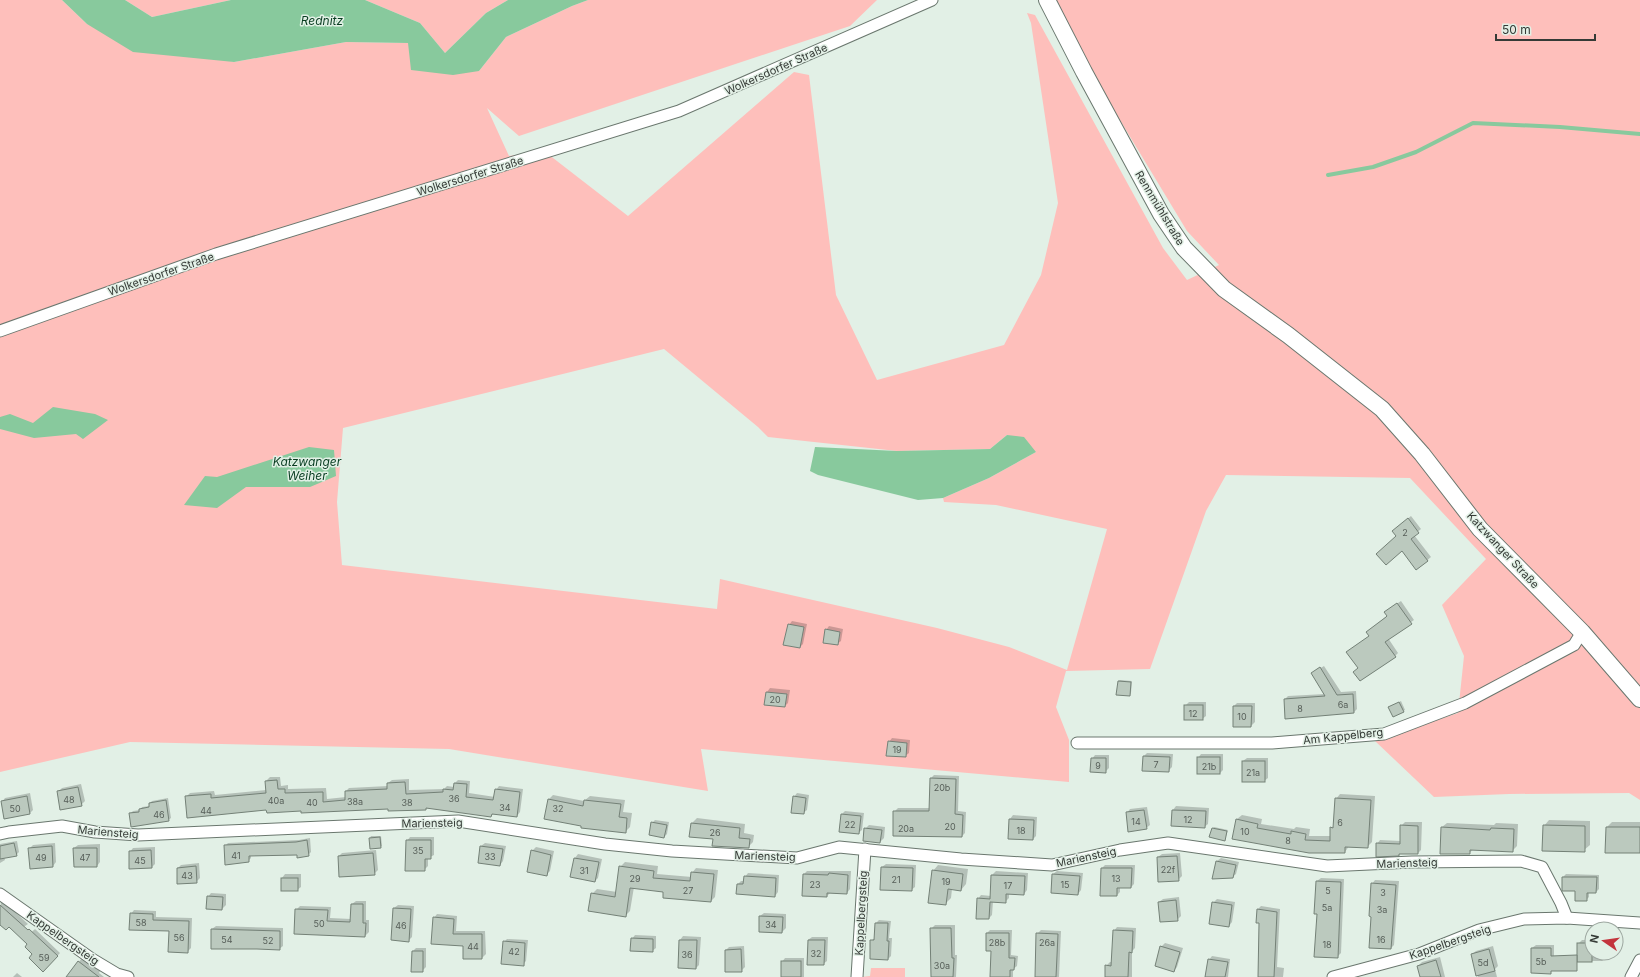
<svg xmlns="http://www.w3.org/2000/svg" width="1640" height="977" viewBox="0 0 1640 977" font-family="Inter,sans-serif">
  <rect width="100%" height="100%" fill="#e2f0e6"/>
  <g fill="#febfbb" fill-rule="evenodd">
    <path d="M0,0H62L87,24L234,62L346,42L408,43L479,71L506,37L572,6L588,0H877L850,26L519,136L487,108L509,156L544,151L628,216L794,72L809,75L836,295L877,380L1004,345L1041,275L1058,203L1031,23L1027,13L1035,15L1163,248L1187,280L1219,265L1187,231L1100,87L1053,0H1640V800L1629,793L1509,794L1434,797L1375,741L1458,713L1464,656L1442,605L1486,559L1410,478L1226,475L1206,511L1150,669L1066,671L1056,707L1069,740V782L701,749L708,791L449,749L130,742L0,772ZM664,349L758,427L768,437L897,451L990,449L1007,435L1036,452L989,478L943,498L944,502L996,505L1107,529L1067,670L1009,647L937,628L720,579L717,609L342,565L337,502L343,428Z"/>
    <polygon points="125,0 231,0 152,17"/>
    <polygon points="365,0 508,0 486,13 445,53 420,23"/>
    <polygon points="871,968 905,968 905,977 861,977 870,976"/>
  </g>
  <g fill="#88c99d">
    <polygon points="62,0 125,0 152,17 231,0 365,0 420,23 445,53 486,13 508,0 588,0 572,6 506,37 479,71 453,75 411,70 408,43 346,42 234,62 133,52 87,24"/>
    <polygon points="53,407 95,414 108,420 83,439 76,434 34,438 0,429 0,417 10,414 33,423"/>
    <polygon points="1007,435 1024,437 1036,452 989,478 943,498 918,500 818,475 810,471 815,447 897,451 990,449"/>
    <polygon points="309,447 334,450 336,476 310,487 246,487 217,508 184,505 205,476 217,477"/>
  </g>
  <g fill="#0003">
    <polygon points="1411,516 1421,529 1414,535 1431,557 1417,569 1403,550 1397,536 1396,528"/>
    <polygon points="1401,601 1414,620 1388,638 1398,653 1395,656 1359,668 1370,636 1371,629 1388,615 1389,609"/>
    <polygon points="792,621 807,624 803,644 800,647 789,625"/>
    <polygon points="829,626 843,629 841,641 837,644 826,630"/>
    <polygon points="1324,666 1341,692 1356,691 1357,709 1354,712 1286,718 1285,699 1288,696 1325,694 1314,672"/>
    <polygon points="1120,680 1132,681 1131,693 1130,695 1118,681"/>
    <polygon points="770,688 790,690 788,703 785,706 765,704 767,692"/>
    <polygon points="1401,701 1405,710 1403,711 1389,707"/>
    <polygon points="1189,702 1206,702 1206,716 1202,719 1185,706"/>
    <polygon points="1237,703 1255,703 1255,722 1251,726 1234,726 1234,706"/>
    <polygon points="892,738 910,740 909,753 905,756 889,742"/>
    <polygon points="1147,753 1173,754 1172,767 1168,771 1144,756"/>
    <polygon points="1201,754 1223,754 1223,770 1220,773 1198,758"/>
    <polygon points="1095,755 1109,755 1109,768 1105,772 1092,759"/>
    <polygon points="1247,758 1268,758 1268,778 1264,781 1243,761"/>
    <polygon points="934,775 959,776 958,811 966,812 965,833 962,836 894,812 898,808 930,808 931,778"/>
    <polygon points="270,777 280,777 281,786 288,785 288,789 326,788 327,799 346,797 346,791 349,788 388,786 388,783 392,780 409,779 409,790 444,789 447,786 454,787 455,783 458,780 470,781 469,793 495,797 496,790 499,786 523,789 520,812 517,816 494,813 491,816 427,808 426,809 267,809 186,797 190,793 214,791 215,795 266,790 266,781"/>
    <polygon points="81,784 85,801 81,805 58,792 62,788"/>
    <polygon points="30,793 33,810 30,813 2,802 5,798"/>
    <polygon points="797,793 809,795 807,810 803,813 794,797"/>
    <polygon points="1340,794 1375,796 1372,842 1367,847 1349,846 1345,852 1310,852 1237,819 1242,815 1262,819 1261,824 1294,829 1296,827 1310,829 1309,836 1331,836 1331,828 1335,825 1336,799"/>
    <polygon points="553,795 584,801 590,796 625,800 623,812 632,813 630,827 625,832 548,800"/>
    <polygon points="168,798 171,818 168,820 130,814 133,811 140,810 142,807 150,806 150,803 152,801"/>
    <polygon points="1176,806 1209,808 1208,824 1204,827 1172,825 1173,810"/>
    <polygon points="1147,807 1150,825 1146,828 1127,813 1130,809"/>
    <polygon points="845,811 864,813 862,830 858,833 842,814"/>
    <polygon points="1013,815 1037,817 1036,836 1033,839 1009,838 1010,819"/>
    <polygon points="697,818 745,824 744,833 754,835 753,842 748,847 714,838 690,836 692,823"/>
    <polygon points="655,820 669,822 667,834 664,837 652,823"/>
    <polygon points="1549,820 1590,821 1590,845 1584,850 1544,826"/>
    <polygon points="1405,822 1422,822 1421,850 1418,853 1401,853 1399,855 1377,856 1377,844 1380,840 1401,841 1401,826"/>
    <polygon points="1612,822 1640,822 1640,852 1607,827"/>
    <polygon points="1447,823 1494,825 1496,823 1518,824 1517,846 1512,851 1474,849 1469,853 1442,827"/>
    <polygon points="869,825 885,827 884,838 880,842 865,829"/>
    <polygon points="1214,827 1228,830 1225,840 1213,828"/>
    <polygon points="371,836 381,836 382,846 380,847 371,848 370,838"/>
    <polygon points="410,837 434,837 434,855 428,858 428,866 424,870 407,841"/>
    <polygon points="310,838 311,852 308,855 251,855 251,858 248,861 225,846 228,843 299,840"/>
    <polygon points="17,841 19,852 16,855 4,857 5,860 0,863 0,844"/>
    <polygon points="55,843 56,862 53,866 30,848 33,845"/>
    <polygon points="485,843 506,846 503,861 500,865 481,846"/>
    <polygon points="100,844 100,862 97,866 74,848 78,845"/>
    <polygon points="155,847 155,864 152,867 130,852 133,848"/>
    <polygon points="536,847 554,851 550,871 546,875 532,851"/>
    <polygon points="376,850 378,870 374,874 339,856 342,853"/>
    <polygon points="1180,853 1182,876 1178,880 1158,857 1162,854"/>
    <polygon points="578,854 602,859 598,878 595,881 571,877 575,858"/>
    <polygon points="1221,858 1239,862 1236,874 1232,877 1213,878 1217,861"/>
    <polygon points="625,862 658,866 657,874 692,877 692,873 696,868 718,870 715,897 711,901 665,891 634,887 630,911 625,916 592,894 597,889 617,892 620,867"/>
    <polygon points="199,863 200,878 196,882 178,868 181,865"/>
    <polygon points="886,864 916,865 915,887 911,890 882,867"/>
    <polygon points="938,865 968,869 966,884 961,890 952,889 951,898 945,904 933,871"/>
    <polygon points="1105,865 1135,865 1134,884 1131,887 1120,887 1120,892 1117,895 1102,868"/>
    <polygon points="807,871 851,871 850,889 847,893 830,893 827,896 804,874"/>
    <polygon points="996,871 1028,873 1027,890 1024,894 1009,893 1009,898 1005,902 993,901 992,915 989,918 978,899 981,895 991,896 992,875"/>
    <polygon points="1057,871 1083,873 1081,890 1078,894 1053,874"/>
    <polygon points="748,873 779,875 778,892 775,896 738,884 741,881 744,881 745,877"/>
    <polygon points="285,874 301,874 301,887 297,890 282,890 282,878"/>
    <polygon points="1566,874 1599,875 1599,889 1596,892 1589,892 1589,897 1586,900 1563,877"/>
    <polygon points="1321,878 1344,879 1341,953 1337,957 1318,913 1317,881"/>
    <polygon points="1375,880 1399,881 1394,945 1391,948 1372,916 1372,884"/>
    <polygon points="211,893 226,894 226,905 222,909 208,897"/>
    <polygon points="1179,897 1181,916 1177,920 1159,902 1163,899"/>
    <polygon points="1,899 28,924 16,932 9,925 0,923"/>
    <polygon points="1217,899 1235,902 1232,922 1229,926 1213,903"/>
    <polygon points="356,901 366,901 366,920 369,920 369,932 365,936 296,910 300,906 331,907 330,918 351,919 352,904"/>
    <polygon points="398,905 414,906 412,937 408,941 392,940 394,908"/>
    <polygon points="1261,906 1280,909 1277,967 1284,968 1283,977 1258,977 1260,922 1258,909"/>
    <polygon points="134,910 156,911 156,917 192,918 191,948 187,952 170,930 131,914"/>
    <polygon points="764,913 786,914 786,928 782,932 760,916"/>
    <polygon points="437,914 457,916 456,931 485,931 486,954 482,958 464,958 464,945 434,918"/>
    <polygon points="879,920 891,921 889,938 892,938 891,956 888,959 871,941 875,938 876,923"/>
    <polygon points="935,925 955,925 955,955 957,955 956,977 932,977 931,929"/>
    <polygon points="216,926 283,928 283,946 279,949 212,929"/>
    <polygon points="1117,927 1136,928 1135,948 1132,951 1132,977 1106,977 1106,966 1110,962 1113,962 1114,931"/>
    <polygon points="35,929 60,953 43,971 29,944 24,939"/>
    <polygon points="990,930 1012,930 1011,955 1018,956 1017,966 1013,969 1013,977 991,977 992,950 987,933"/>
    <polygon points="1041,930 1061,931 1059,977 1036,977 1037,934"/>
    <polygon points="635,935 656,936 656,948 652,951 632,939"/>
    <polygon points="683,936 701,937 699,965 696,968 679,967 680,940"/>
    <polygon points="812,937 828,937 827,961 823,964 808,940"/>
    <polygon points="507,939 528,940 526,961 523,964 504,942"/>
    <polygon points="1582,940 1592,940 1592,953 1606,953 1606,958 1602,961 1578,961 1578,944"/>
    <polygon points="1165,943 1183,948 1177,967 1174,971 1161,947"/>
    <polygon points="1536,945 1554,945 1554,958 1532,948"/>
    <polygon points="744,946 745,967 741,971 726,950 729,947"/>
    <polygon points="1493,946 1498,966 1495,969 1497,977 1478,977 1472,954 1476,951"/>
    <polygon points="416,948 426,948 426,967 422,971 413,951"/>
    <polygon points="1212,956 1230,959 1228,977 1205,977 1209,960"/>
    <polygon points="1440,957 1445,977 1421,977 1418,966 1422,962"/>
    <polygon points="82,958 100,971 99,973 104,977 67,977"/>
    <polygon points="785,958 804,958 804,977 782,977 782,962"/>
    <polygon points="17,973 22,977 13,977"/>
  </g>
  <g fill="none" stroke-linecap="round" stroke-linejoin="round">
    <polyline stroke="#88c99d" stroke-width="4" points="1328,175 1373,167 1416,152 1473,123 1560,127 1640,134"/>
  </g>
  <g fill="#bbc9be" stroke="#748177">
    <polygon points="1408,518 1419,533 1411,539 1428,561 1416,570 1402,551 1386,565 1376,554 1396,536 1392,531"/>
    <polygon points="1397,603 1412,624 1385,642 1396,657 1360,681 1353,672 1358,668 1346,652 1369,636 1366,632 1386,617 1387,616 1384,612"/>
    <polygon points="788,624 804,627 800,648 783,645"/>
    <polygon points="825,629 840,632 838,645 823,643"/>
    <polygon points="1320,667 1337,695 1353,694 1354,713 1285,719 1284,699 1325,696 1311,673"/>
    <polygon points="1118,681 1131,682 1130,696 1116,695"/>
    <polygon points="766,692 787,694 785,707 764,705"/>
    <polygon points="1399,702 1404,712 1393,717 1388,707"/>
    <rect x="1184" y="705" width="19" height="15"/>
    <polygon points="1233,706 1252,706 1251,727 1233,727"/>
    <polygon points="888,741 907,743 906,757 886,756"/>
    <polygon points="1143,756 1170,757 1169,772 1142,771"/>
    <rect x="1197" y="757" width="23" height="17"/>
    <polygon points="1091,758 1106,758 1106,773 1090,772"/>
    <rect x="1242" y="761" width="23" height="21"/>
    <polygon points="930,778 956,779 955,814 963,815 962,837 893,836 893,811 929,811"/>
    <polygon points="277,780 278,789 285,789 285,793 323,792 323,802 345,800 345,791 387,789 387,783 405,782 406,794 443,792 443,789 453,790 454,783 467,784 466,797 493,800 495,789 520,792 517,817 492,814 491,817 426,808 426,810 388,811 388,809 301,813 301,811 267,813 266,810 187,818 185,796 211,794 211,798 266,793 265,781"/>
    <polygon points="78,787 82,806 60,810 57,791"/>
    <polygon points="27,796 30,814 4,819 1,801"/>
    <polygon points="793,796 806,798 804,814 791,813"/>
    <polygon points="1335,798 1371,800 1368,848 1345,847 1345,853 1309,853 1232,839 1236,819 1258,824 1257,828 1291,834 1291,831 1306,834 1305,840 1330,841 1330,827 1333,828"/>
    <polygon points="548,799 583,806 584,800 621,804 619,817 627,818 626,833 581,828 581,826 544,819"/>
    <polygon points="166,800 169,821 131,827 129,813 139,812 139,809 149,807 149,803"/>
    <polygon points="1144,810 1147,829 1128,832 1126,812"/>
    <polygon points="1172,810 1206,811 1205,828 1171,826"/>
    <polygon points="841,814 861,816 859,834 839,832"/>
    <polygon points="1009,819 1034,820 1033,840 1008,839"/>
    <polygon points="651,822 667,825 664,838 649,835"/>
    <polygon points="691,823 740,828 739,838 750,839 749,848 712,846 713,839 689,837"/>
    <polygon points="1400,825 1418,826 1418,854 1399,854 1399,856 1376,857 1376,843 1400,844"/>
    <polygon points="1543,825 1585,826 1585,852 1542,851"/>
    <polygon points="1441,827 1490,830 1491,828 1514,829 1513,852 1470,850 1470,854 1440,854"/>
    <polygon points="1606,827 1640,827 1640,853 1605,853"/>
    <polygon points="864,828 882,830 880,843 863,841"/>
    <polygon points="1212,828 1227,831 1225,841 1209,837"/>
    <polygon points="380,837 381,848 370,849 369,838"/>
    <polygon points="307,840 309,856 297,858 297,855 249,856 249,862 225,865 224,845 296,842"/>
    <polygon points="406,840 431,840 431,859 425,859 425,871 405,871"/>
    <polygon points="14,843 17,856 0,859 0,846"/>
    <polygon points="52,846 53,867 30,869 28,848"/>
    <polygon points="480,846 503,849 500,866 478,863"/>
    <polygon points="73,848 97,848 97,867 74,867"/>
    <polygon points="151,850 152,868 129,869 129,851"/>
    <polygon points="531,850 551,855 547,876 527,872"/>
    <polygon points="373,853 375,875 339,877 338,856"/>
    <polygon points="1177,856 1179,881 1158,882 1157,857"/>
    <polygon points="574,858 599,862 595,882 570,877"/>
    <polygon points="1216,861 1236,865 1233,878 1212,879"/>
    <polygon points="196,866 197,883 177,884 177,868"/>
    <polygon points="619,866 654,871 653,878 690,881 691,872 714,874 711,902 663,898 663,892 630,888 626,917 588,911 591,893 615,897"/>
    <polygon points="881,867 913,868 912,891 880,890"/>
    <polygon points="1101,868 1132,868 1131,888 1117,888 1117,896 1100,896"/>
    <polygon points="932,870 963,874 961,891 948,889 946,905 928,903"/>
    <polygon points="829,873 848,875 847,894 827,893 827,897 802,896 803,874 828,875"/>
    <polygon points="1052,874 1080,876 1078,895 1051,893"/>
    <polygon points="991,875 1025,876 1024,895 1006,894 1006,903 990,902 989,919 976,919 977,898 990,899"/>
    <polygon points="744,876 776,878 775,897 736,894 737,884 743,884"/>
    <polygon points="1562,877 1597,877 1596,893 1587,893 1587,901 1575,901 1575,891 1562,891"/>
    <rect x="281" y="878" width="17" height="13"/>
    <polygon points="1316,881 1341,882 1338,958 1314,957 1317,914 1314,914"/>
    <polygon points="1371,883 1396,885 1391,949 1369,948 1371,917 1369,916"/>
    <polygon points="207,896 223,897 222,910 206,909"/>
    <polygon points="1176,900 1178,921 1160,922 1158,902"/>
    <polygon points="1212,902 1232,905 1229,927 1209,924"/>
    <polygon points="351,904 363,904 363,923 366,923 365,937 294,934 295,909 328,910 327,921 350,922"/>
    <polygon points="0,905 28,930 29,929 58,956 43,972 29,958 32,954 25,947 27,944 9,927 6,930 0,925"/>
    <polygon points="393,908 411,909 409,942 391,940"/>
    <polygon points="1257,909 1277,912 1274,977 1258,977 1259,923 1256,923"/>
    <polygon points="130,913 153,914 153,920 189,921 188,953 168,952 169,931 129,930"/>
    <polygon points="759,916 783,917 782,933 759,932"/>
    <polygon points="433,917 454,919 453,934 482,934 482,959 463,959 463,946 431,944"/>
    <polygon points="875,923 888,923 887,941 889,941 888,960 870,959 870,940 874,940"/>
    <polygon points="930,928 951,928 952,958 954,958 953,977 931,977"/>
    <polygon points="211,929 280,931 280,950 257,949 211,949"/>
    <polygon points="1113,930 1133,931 1132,953 1129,952 1128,977 1105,977 1105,965 1111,966"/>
    <polygon points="986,933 1009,933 1009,958 1015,958 1014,970 1010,970 1010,977 990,977 991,951 986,951"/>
    <polygon points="1036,933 1058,934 1056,977 1035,977"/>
    <polygon points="631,938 653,939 653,952 630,951"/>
    <polygon points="679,940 697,940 696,969 678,968"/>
    <polygon points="808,940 825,940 824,965 807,965"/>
    <polygon points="503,941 525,943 524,966 501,964"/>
    <rect x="1577" y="943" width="15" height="19"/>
    <polygon points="1160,946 1180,952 1174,972 1155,966"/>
    <polygon points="1531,948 1551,948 1551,956 1577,955 1577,971 1551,971 1551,974 1531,973"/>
    <polygon points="741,949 742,972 725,972 725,950"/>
    <polygon points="1489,949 1495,971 1476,976 1471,954"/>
    <polygon points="412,951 423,951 423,972 411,972"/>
    <polygon points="1208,959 1228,962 1225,977 1205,977"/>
    <polygon points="1436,960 1441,977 1420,977 1417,966"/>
    <polygon points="78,961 99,977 66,977"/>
    <rect x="781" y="961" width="20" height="16"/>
  </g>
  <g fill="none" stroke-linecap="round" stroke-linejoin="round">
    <g stroke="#6a776e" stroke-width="13">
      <g id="street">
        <polyline points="0,331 216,254 679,111 932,0"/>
        <polyline points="1077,743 1272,743 1384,734 1465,703 1574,645 1582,632"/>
        <polyline points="0,834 9,832 62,826 95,832 138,835 458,821 605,844 672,851 797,858 839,847 961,859 1052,865 1120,850 1168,843 1327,866 1412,862 1521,861 1542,867 1561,903 1567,918"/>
        <polyline points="0,894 92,959 117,974 128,977"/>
        <polyline points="857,977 865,849"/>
        <polyline points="1333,977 1419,954 1479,930 1524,919 1567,918 1640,923"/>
        <polyline points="1631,977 1640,960"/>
      </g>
    </g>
    <g stroke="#6a776e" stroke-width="18">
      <polyline id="secondary" points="1047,0 1084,72 1161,214 1184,248 1224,289 1288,335 1382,409 1422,454 1480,529 1582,632 1640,699"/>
    </g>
    <use href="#street" stroke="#fff" stroke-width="11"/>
    <use href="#secondary" stroke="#fff" stroke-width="16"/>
  </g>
  <g text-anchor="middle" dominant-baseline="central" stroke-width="3" stroke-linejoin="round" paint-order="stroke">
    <g font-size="9" fill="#565e58">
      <text x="1405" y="532">2</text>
      <text x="775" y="699">20</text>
      <text x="1343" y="704">6a</text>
      <text x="1300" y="708">8</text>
      <text x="1193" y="713">12</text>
      <text x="1242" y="716">10</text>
      <text x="897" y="749">19</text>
      <text x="1156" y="764">7</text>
      <text x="1098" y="765">9</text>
      <text x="1209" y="766">21b</text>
      <text x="1253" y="772">21a</text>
      <text x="942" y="787">20b</text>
      <text x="454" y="798">36</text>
      <text x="69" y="799">48</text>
      <text x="276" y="800">40a</text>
      <text x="355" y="801">38a</text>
      <text x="312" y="802">40</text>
      <text x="407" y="802">38</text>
      <text x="505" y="807">34</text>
      <text x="15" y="808">50</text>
      <text x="558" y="808">32</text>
      <text x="206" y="810">44</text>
      <text x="159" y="814">46</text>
      <text x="1188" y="819">12</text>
      <text x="1136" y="821">14</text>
      <text x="1340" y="822">6</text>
      <text x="850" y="824">22</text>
      <text x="950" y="826">20</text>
      <text x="906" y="828">20a</text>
      <text x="1021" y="830">18</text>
      <text x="1245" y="831">10</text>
      <text x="715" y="832">26</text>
      <text x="1288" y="840">8</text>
      <text x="418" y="850">35</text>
      <text x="236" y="855">41</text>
      <text x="490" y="856">33</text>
      <text x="41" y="857">49</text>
      <text x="85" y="857">47</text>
      <text x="140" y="860">45</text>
      <text x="1168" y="869">22f</text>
      <text x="584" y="870">31</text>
      <text x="187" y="875">43</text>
      <text x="635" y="878">29</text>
      <text x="1116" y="878">13</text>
      <text x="896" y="879">21</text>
      <text x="946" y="881">19</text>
      <text x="815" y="884">23</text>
      <text x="1065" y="884">15</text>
      <text x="1008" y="885">17</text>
      <text x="688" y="890">27</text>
      <text x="1328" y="890">5</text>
      <text x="1383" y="892">3</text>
      <text x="1327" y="907">5a</text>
      <text x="1382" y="909">3a</text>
      <text x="141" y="922">58</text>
      <text x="319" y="923">50</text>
      <text x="771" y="924">34</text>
      <text x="401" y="925">46</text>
      <text x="179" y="937">56</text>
      <text x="227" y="939">54</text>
      <text x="1381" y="939">16</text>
      <text x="268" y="940">52</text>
      <text x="997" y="942">28b</text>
      <text x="1047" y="942">26a</text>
      <text x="1327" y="944">18</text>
      <text x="473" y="946">44</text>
      <text x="514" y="951">42</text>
      <text x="816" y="953">32</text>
      <text x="687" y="954">36</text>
      <text x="44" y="957">59</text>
      <text x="1541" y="961">5b</text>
      <text x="1483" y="962">5d</text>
      <text x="942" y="965">30a</text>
    </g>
    <g font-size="11" fill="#353a36" stroke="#e2f0e6">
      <text transform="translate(776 69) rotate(-24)">Wolkersdorfer Straße</text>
      <text transform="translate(470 176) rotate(-17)">Wolkersdorfer Straße</text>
      <text transform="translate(1160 208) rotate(59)">Rennmühlstraße</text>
      <text transform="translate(161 274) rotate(-19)">Wolkersdorfer Straße</text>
      <text transform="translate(1503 550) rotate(47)">Katzwanger Straße</text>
      <text transform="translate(1343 736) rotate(-6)">Am Kappelberg</text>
      <text transform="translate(432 823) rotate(-1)">Mariensteig</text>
      <text transform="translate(108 832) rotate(5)">Mariensteig</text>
      <text transform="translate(765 856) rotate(2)">Mariensteig</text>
      <text transform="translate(1086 857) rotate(-12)">Mariensteig</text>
      <text transform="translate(1407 863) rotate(-2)">Mariensteig</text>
      <text transform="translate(861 913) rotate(-87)">Kappelbergsteig</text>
      <text transform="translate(63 938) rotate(35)">Kappelbergsteig</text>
      <text transform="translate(1450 942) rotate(-19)">Kappelbergsteig</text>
    </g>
    <g font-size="12" font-style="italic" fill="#073c20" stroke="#e2f0e6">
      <text x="322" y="20">Rednitz</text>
      <text x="307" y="461">Katzwanger<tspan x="307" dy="14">Weiher</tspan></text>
    </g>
  </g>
  <g transform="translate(1604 941) rotate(283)"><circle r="19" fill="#e2f0e6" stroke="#9da7a0"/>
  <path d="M0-3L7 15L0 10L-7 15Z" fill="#c3343d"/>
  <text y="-6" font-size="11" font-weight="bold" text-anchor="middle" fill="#353a36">N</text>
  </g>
  <path d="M1496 34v6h99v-6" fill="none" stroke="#353a36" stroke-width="2"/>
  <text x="1502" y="34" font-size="12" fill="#353a36" stroke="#e2f0e6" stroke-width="3" paint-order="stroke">50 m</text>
</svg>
